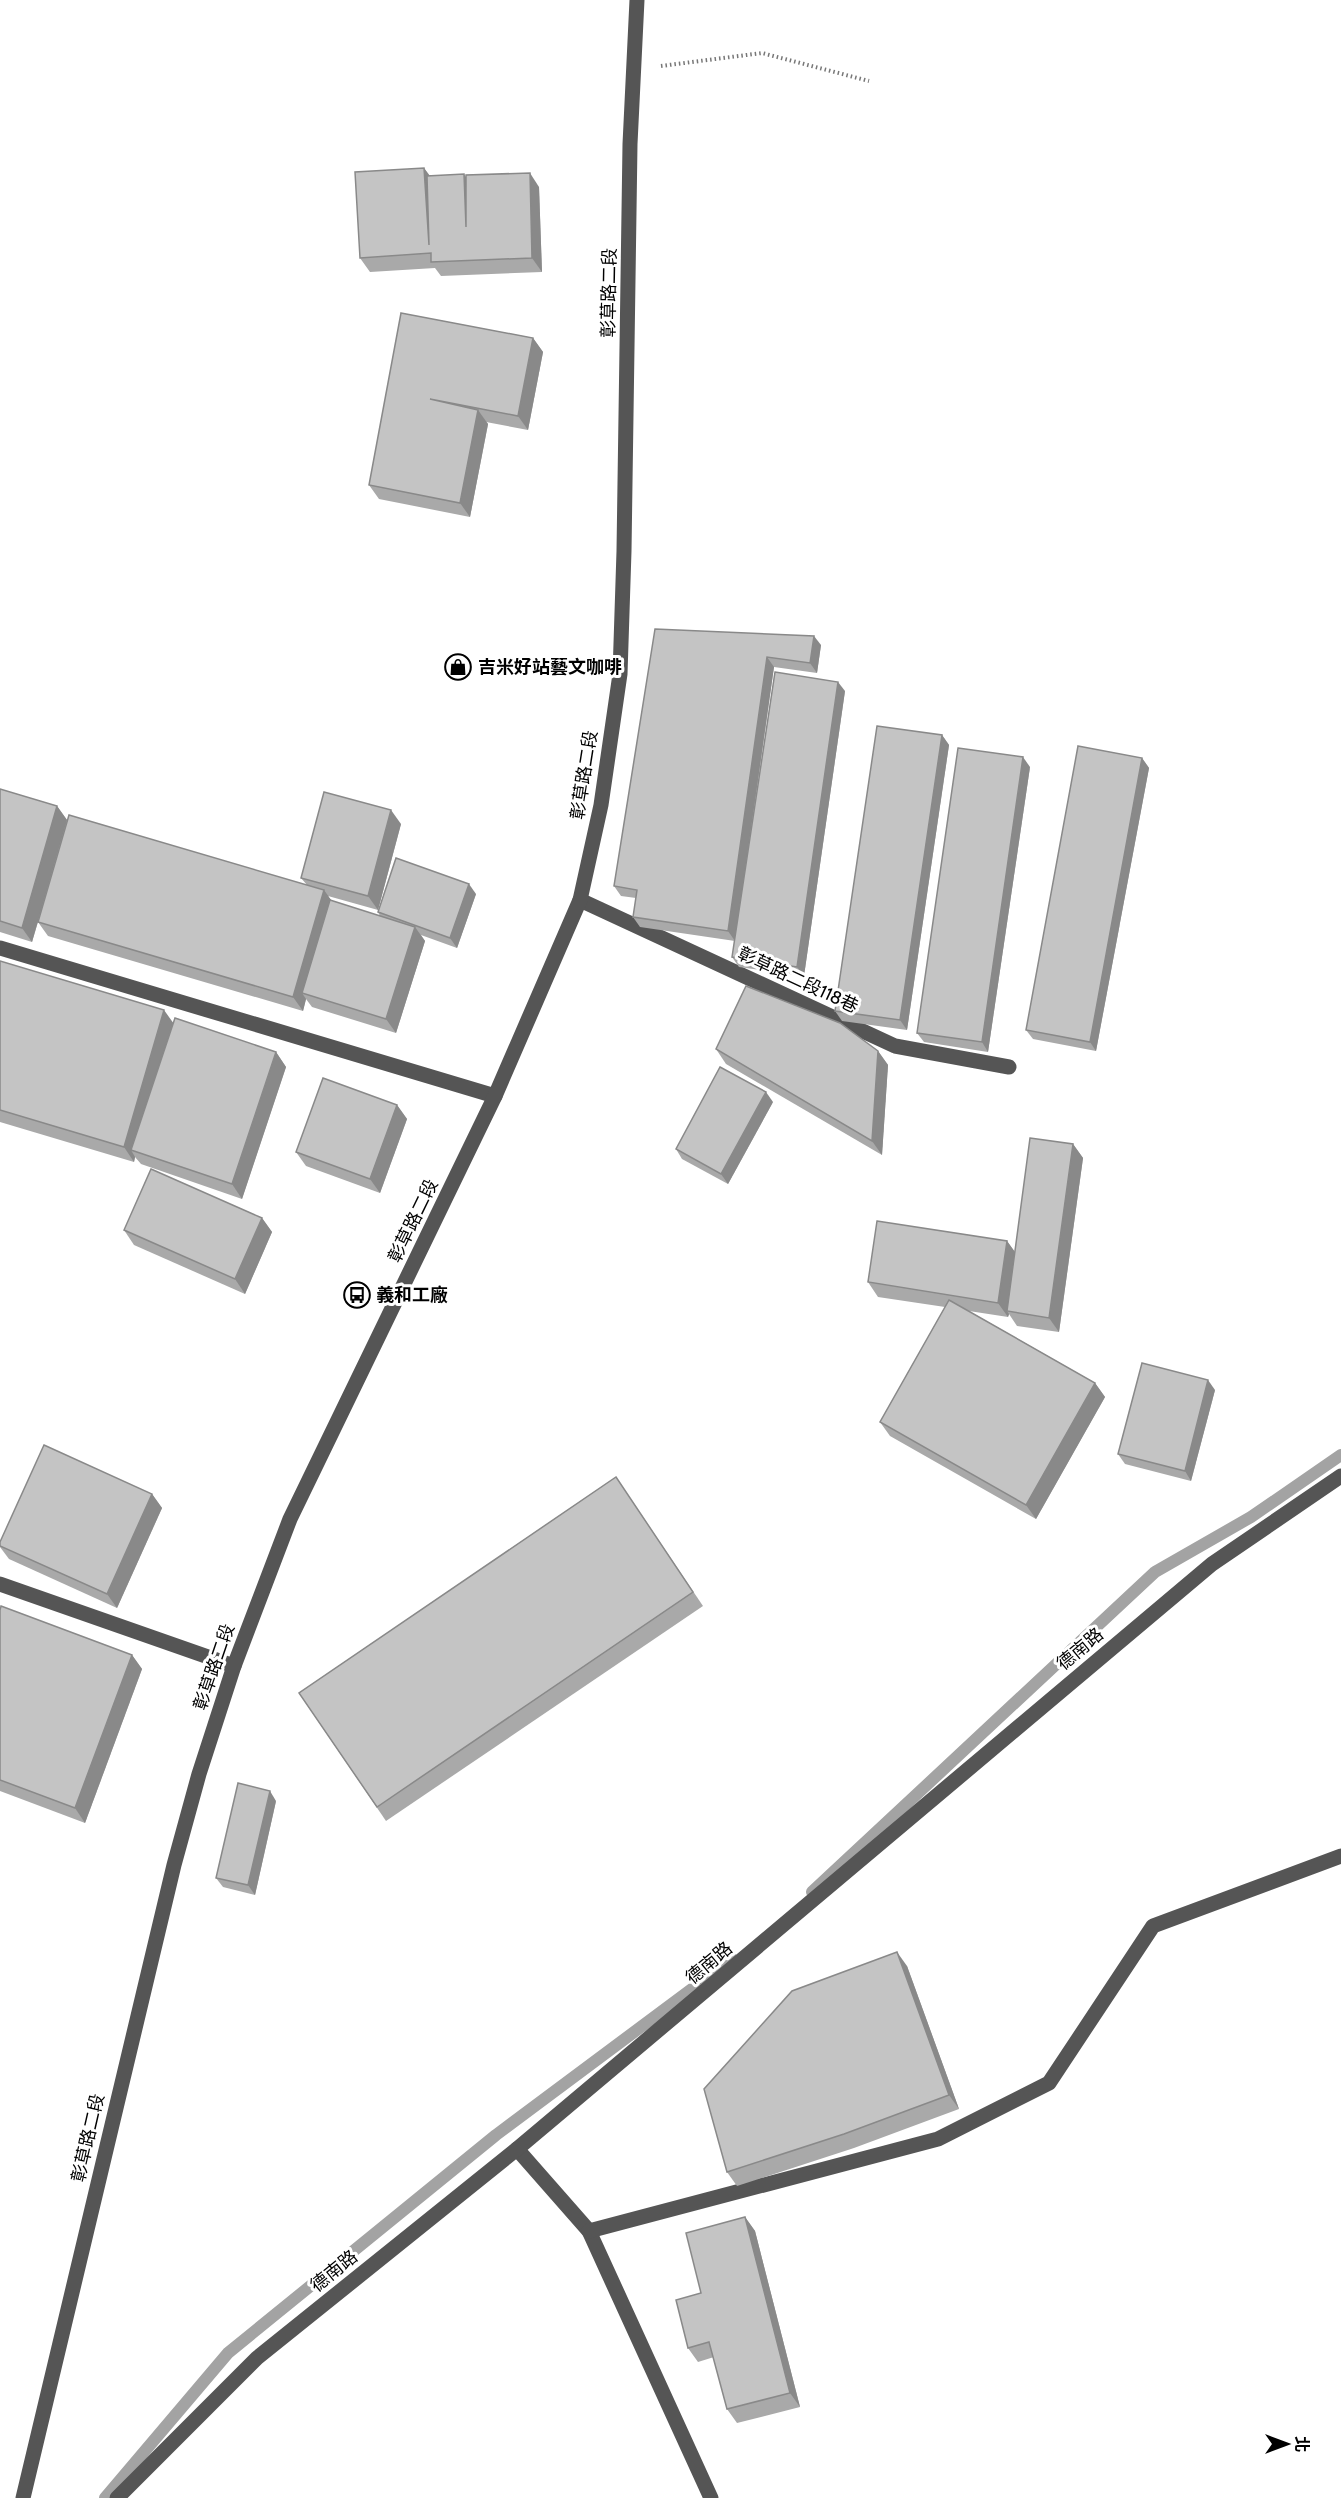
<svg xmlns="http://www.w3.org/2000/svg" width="1341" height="2498" viewBox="0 0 1341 2498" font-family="Cabin,'Noto Sans TC',sans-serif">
  <rect width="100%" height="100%" fill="#fff"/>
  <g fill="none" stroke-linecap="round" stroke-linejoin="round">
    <g stroke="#a3a3a3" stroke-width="12">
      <polyline points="812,1892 1155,1572 1251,1517 1341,1455"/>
      <polyline points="105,2498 228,2353 496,2135 732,1959"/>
    </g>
    <polyline stroke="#777" stroke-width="4" stroke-dasharray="1.5 3" stroke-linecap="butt" points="661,66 762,53 869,81"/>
    <g stroke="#555" stroke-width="15">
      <polyline points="580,900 895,1046 1009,1067"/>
      <polyline points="0,948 495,1096"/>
      <polyline points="0,1584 234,1666"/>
      <polyline points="517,2149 589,2231 711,2498"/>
      <polyline points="589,2231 938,2139 1049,2083 1153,1926 1341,1856"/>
      <polyline points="23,2498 174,1865 199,1774 234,1666 290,1519 495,1096 580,900 601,805 620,674 624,551 630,144 637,0"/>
      <polyline points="117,2498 257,2358 517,2149 1212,1564 1341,1476"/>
    </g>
  </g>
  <g fill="#a9a9a9">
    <polygon points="424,168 430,176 466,177 539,187 542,272 441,276 435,268 370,272 360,258"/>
    <polygon points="401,313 533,338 543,352 528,430 486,422 488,424 470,517 379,499 369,485"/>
    <polygon points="655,629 821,645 817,673 774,667 747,860 845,691 804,976 739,967 732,957 735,941 640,927 633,917 636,898 621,896 614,886"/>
    <polygon points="942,735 949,745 907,1030 842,1021 835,1011"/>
    <polygon points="1142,758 1149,768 1096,1051 1033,1039 1026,1030"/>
    <polygon points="1030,767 988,1052 924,1042 917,1033"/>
    <polygon points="0,789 57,806 67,820 307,885 301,878 401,824 378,910 328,896 331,901 380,916 378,912 476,894 457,948 421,935 425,941 396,1033 312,1007 306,999 303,1011 48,936 38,922 32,942 0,932"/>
    <polygon points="0,961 173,1023 276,1052 286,1067 242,1199 141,1164 135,1157 134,1162 0,1122"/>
    <polygon points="716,1049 878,1051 888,1065 882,1155 726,1064"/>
    <polygon points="773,1102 728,1184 682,1159 676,1149"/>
    <polygon points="397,1105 407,1119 380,1193 306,1166 296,1152"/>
    <polygon points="1073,1144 1083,1158 1059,1332 1017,1326 1009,1314 1008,1317 969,1311 1095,1383 1105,1397 1036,1519 890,1436 880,1422 945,1307 878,1297 868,1282 1007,1241 1015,1252"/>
    <polygon points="262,1218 272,1232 245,1294 134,1245 124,1230"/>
    <polygon points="1215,1390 1191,1481 1125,1464 1118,1454"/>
    <polygon points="616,1477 703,1606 386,1821 299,1693"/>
    <polygon points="152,1494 162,1508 117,1608 9,1559 0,1547 0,1542"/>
    <polygon points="0,1610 132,1655 142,1669 85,1823 0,1791"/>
    <polygon points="276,1801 255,1895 223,1887 216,1878"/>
    <polygon points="907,1966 959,2109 854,2148 737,2186 727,2172"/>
    <polygon points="745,2217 755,2231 800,2407 737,2423 727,2409 714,2357 698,2362 688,2348 701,2293"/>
  </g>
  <g fill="#898989">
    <polygon points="424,168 434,182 429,245"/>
    <polygon points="530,173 539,187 542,272 532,258"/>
    <polygon points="464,174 473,188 466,227"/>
    <polygon points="533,338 543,352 528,430 518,416"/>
    <polygon points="478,410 488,424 470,517 460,503"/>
    <polygon points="814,636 821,645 817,673 810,663"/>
    <polygon points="767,657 774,667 735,941 728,931"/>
    <polygon points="838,682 845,691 804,976 797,967"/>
    <polygon points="942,735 949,745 907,1030 900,1020"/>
    <polygon points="1023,757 1030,767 988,1052 982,1042"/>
    <polygon points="1142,758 1149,768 1096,1051 1090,1042"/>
    <polygon points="57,806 67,820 32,942 22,928"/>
    <polygon points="391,810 401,824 378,910 368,896"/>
    <polygon points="469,884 476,894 457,948 450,938"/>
    <polygon points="324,890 334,904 302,993 306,999 303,1011 293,997"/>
    <polygon points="415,927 425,941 396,1033 386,1019"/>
    <polygon points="164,1010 174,1024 131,1150 135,1157 134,1162 124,1147"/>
    <polygon points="878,1051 888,1065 882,1155 872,1141"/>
    <polygon points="276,1052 286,1067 242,1199 232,1184"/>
    <polygon points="766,1092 773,1102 728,1184 721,1174"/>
    <polygon points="397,1105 407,1119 380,1193 370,1179"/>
    <polygon points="1073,1144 1083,1158 1059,1332 1049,1318"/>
    <polygon points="262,1218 272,1232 245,1294 235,1279"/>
    <polygon points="1007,1241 1017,1255 1007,1311 1009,1314 1008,1317 998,1303"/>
    <polygon points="1208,1380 1215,1390 1191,1481 1185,1471"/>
    <polygon points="1095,1383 1105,1397 1036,1519 1026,1505"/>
    <polygon points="152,1494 162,1508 117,1608 107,1594"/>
    <polygon points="132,1655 142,1669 85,1823 75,1808"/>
    <polygon points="270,1791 276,1801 255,1895 248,1885"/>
    <polygon points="897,1952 907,1966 959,2109 949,2095"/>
    <polygon points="745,2217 755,2231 800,2407 790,2393"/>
  </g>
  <g fill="#c4c4c4" stroke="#898989" stroke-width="1.5">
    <polygon points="424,168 429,245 427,176 464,174 466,227 466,175 530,173 532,258 431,262 431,253 360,258 355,172"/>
    <polygon points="401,313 533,338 518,416 430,399 478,410 460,503 369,485"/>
    <polygon points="655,629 814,636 810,663 767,657 728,931 633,917 637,890 614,886"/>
    <polygon points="775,672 838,682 797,967 732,957"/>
    <polygon points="877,726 942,735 900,1020 835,1011"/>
    <polygon points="1078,746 1142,758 1090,1042 1026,1030"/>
    <polygon points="958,748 1023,757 982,1042 917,1033"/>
    <polygon points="0,789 57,806 22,928 0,921"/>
    <polygon points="324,792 391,810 368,896 301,878"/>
    <polygon points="69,815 324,890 293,997 38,922"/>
    <polygon points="396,858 469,884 450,938 378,912"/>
    <polygon points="330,900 415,927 386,1019 302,993"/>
    <polygon points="0,961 164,1010 124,1147 0,1110"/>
    <polygon points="746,986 840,1023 878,1051 872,1141 716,1049"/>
    <polygon points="175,1018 276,1052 232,1184 131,1150"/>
    <polygon points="720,1067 766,1092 721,1174 676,1149"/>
    <polygon points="323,1078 397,1105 370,1179 296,1152"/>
    <polygon points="1030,1138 1073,1144 1049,1318 1007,1311"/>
    <polygon points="151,1169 262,1218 235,1279 124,1230"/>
    <polygon points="877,1221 1007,1241 998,1303 868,1282"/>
    <polygon points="949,1300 1095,1383 1026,1505 880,1422"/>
    <polygon points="1142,1363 1208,1380 1185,1471 1118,1454"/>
    <polygon points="44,1445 152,1494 107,1594 0,1546 0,1542"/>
    <polygon points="616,1477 693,1592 377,1807 299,1693"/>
    <polygon points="1,1606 132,1655 75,1808 0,1780 0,1610"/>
    <polygon points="238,1783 270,1791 248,1885 216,1878"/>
    <polygon points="897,1952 949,2095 844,2134 727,2172 704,2089 792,1991"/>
    <polygon points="745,2217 790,2393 727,2409 709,2342 688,2348 676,2300 701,2293 686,2233"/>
  </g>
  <defs>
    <g id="shop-ring" transform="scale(1.35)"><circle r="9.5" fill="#fff" stroke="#000" stroke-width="1.5"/><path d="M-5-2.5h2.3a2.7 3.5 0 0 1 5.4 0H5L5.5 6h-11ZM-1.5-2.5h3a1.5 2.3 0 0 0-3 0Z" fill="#000"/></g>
    <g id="bus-ring" transform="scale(1.35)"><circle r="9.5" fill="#fff" stroke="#000" stroke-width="1.5"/><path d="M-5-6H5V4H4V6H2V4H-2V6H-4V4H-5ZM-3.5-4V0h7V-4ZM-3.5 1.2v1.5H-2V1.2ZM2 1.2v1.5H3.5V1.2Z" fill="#000"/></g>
  </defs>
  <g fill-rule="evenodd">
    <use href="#shop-ring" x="458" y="667"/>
    <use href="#bus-ring" x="357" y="1295"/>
  </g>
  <g text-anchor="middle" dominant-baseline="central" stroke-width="6" stroke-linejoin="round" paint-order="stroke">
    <g font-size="18" fill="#000" stroke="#fff">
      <text transform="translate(609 293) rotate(-89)">彰草路二段</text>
      <text transform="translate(584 775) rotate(-81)">彰草路二段</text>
      <text transform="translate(798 980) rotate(25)">彰草路二段118巷</text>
      <text transform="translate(413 1221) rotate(-64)">彰草路二段</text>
      <text transform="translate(1080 1649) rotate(-40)">德南路</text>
      <text transform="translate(214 1667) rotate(-71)">彰草路二段</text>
      <text transform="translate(709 1963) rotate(-40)">德南路</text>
      <text transform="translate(88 2138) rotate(-77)">彰草路二段</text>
      <text transform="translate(334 2271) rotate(-39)">德南路</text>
    </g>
    <g font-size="18" font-weight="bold" fill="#000" stroke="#fff" text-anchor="start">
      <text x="478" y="667">吉米好站藝文咖啡</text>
      <text x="376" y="1295">義和工廠</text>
    </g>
  </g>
  <g transform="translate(1287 2444) rotate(90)" stroke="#ffffff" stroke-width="4.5" paint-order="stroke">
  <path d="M0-4.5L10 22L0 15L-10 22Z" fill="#000000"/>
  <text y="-9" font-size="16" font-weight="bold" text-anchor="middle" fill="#000000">北</text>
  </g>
</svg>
